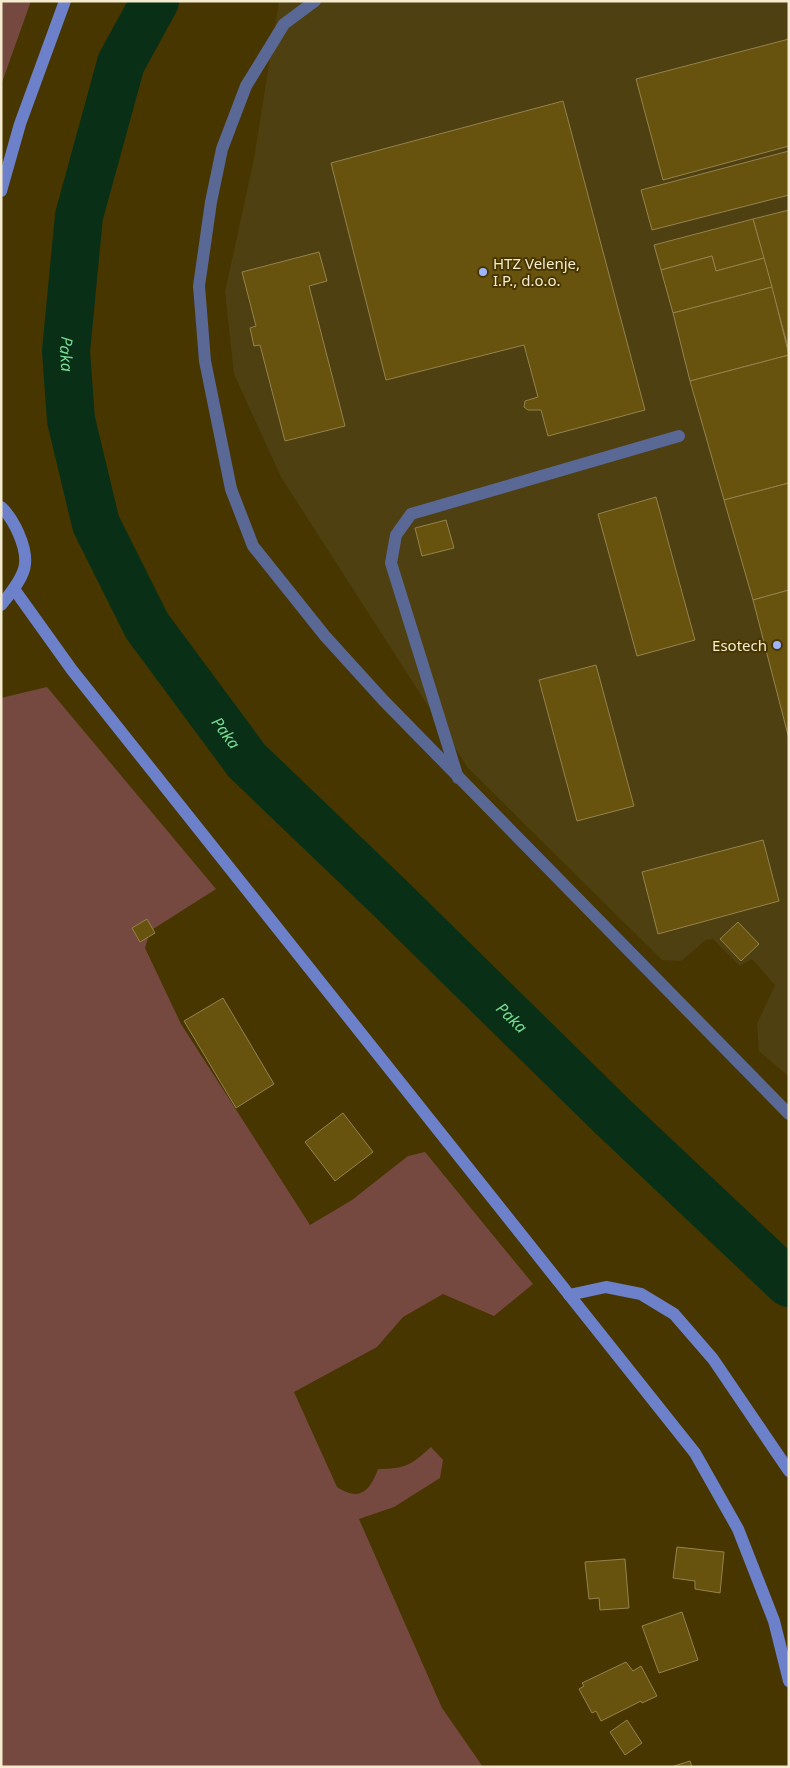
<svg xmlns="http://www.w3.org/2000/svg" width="790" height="1768" viewBox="0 0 790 1768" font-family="'Noto Sans',sans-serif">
  <rect width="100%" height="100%" fill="#473600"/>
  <polygon fill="#4f4011" points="279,1 789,1 789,1077 759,1051 757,1024 775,985 752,959 740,966 713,939 706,940 681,961 662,960 468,768 281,477 234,374 225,292 254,159"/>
  <g fill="#764940">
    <polygon points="1,1 31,1 1,85"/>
    <path d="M47,687L216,889L150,931L145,948L181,1024L310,1225L352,1200L408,1156L425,1152L533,1284L494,1316L443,1294L403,1317L377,1347L294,1392L337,1487C360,1502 370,1491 378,1469C406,1469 411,1465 431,1447L443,1460L440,1478L394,1507L359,1519L442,1708L483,1767H1V698Z"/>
  </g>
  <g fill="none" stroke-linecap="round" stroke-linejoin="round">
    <path stroke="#093016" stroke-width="48" id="s1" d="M155,1L121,63L79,216L66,351L71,420L96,524L147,626L247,761L389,897L612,1116L789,1283"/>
  </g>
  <g fill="#67530e" stroke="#94824f">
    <polygon points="789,39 789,146 663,180 636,79"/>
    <polygon points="563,101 645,410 548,436 541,410 528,410 524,407 525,401 538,397 524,345 386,380 331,163"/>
    <polygon points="789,151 789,195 652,230 641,190"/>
    <polygon points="789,210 789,351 753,219"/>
    <polygon points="753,219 764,258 716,271 712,256 661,270 654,245"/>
    <polygon points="319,252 327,281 309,286 345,426 285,441 260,345 254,346 250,328 256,326 242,272"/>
    <polygon points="712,256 716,271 764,258 772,287 673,313 661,270"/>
    <polygon points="772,287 789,355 690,381 673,313"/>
    <polygon points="789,355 789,483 724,500 690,381"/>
    <polygon points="789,483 789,590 753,600 724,500"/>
    <polygon points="656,497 695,640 637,656 598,514"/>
    <polygon points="446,520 454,548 422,556 415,528"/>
    <polygon points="789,590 789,739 753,600"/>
    <polygon points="596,665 634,806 577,821 539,680"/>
    <polygon points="763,840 779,901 658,934 642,872"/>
    <polygon points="147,919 155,933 140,942 132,928"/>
    <polygon points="738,922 759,944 741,961 720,939"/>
    <polygon points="223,998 274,1084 236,1108 184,1021"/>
    <polygon points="343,1113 373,1152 335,1181 305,1142"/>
    <polygon points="677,1547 724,1552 720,1593 695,1589 695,1581 673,1578"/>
    <polygon points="625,1559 629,1608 600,1610 599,1598 589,1599 585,1562"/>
    <polygon points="682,1612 698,1660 659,1673 642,1626"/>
    <polygon points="626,1662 633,1671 641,1666 657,1696 642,1703 641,1701 601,1721 596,1711 592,1713 579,1689 584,1686 582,1683"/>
    <polygon points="627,1720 642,1743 625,1755 610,1732"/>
    <polygon points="690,1761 692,1767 671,1767"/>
  </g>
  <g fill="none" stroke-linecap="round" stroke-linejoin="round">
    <polyline stroke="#5a6896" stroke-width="12" points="458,778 391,563 396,535 411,514 679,436"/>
    <polyline stroke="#5a6896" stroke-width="12" points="315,1 284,24 246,86 222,149 211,202 199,286 205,361 231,489 253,546 325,636 384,701 789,1114"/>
    <g stroke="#6d81ca" stroke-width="12">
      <polyline points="1,191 20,124 65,1"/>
      <path d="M1,507C14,519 27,547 25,564C24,578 9,595 1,605"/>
      <polyline points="14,589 72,670 695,1453 738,1529 774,1621 789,1681"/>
      <polyline points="569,1295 606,1287 641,1294 674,1314 713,1359 789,1471"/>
    </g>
  </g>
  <g fill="#9eb4fd" stroke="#473600" stroke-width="2">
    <circle cx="483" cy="272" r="5"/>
    <circle cx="777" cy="645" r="5"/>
  </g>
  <g text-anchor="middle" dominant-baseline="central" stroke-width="4" stroke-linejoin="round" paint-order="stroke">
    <g font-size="15" fill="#f4ebd0" stroke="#473600" text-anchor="start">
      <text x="493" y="263">HTZ Velenje,<tspan x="493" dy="17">I.P., d.o.o.</tspan></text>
      <text x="767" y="645" text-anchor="end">Esotech</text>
    </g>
    <g font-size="16" font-style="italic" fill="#79da93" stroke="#473600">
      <text stroke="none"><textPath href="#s1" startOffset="368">Paka</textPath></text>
      <text stroke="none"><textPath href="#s1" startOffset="788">Paka</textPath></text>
      <text stroke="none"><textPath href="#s1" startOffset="1192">Paka</textPath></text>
    </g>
  </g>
  <rect width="790" height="1768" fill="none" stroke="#f4ebd0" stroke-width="5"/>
</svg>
